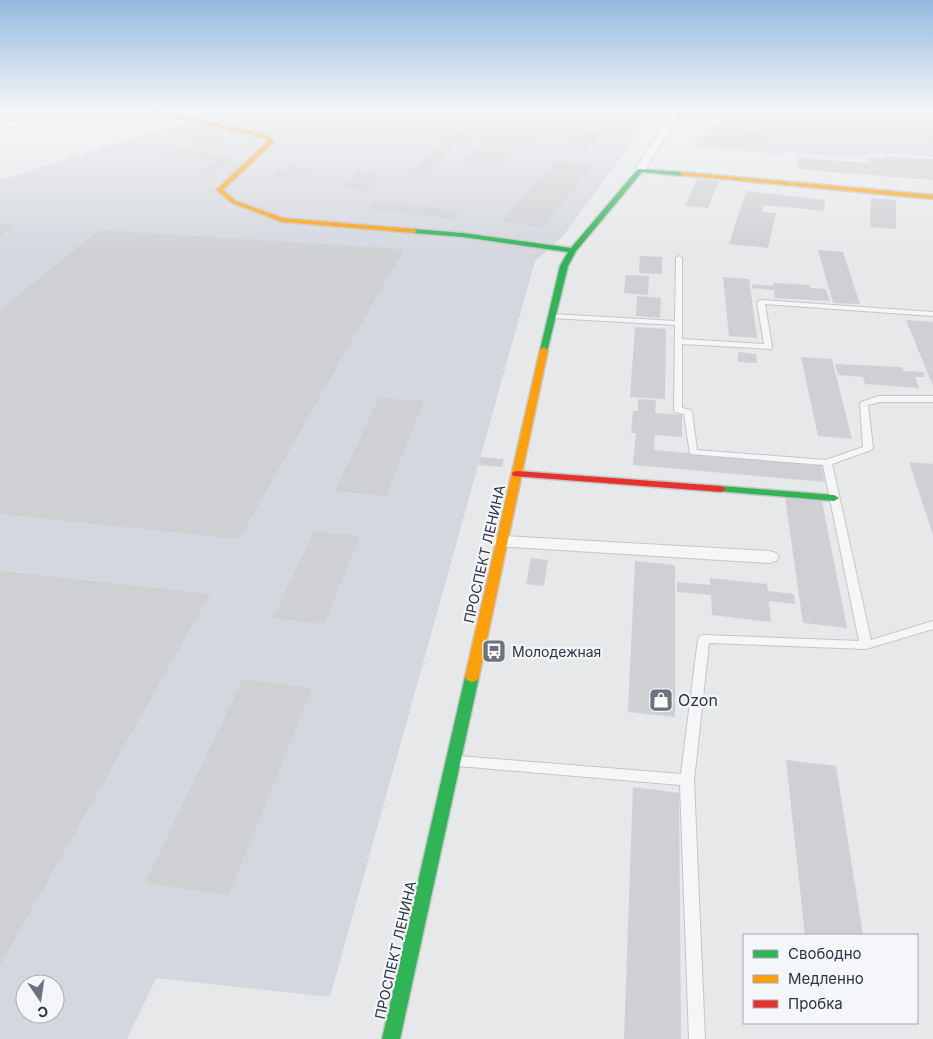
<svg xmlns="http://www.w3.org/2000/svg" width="933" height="1039" viewBox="0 0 933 1039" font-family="Inter,sans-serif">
  <rect width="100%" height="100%" fill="#e6e8ea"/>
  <g fill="#d4d7dd" fill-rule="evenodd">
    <path d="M225,109H657L563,236L535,261L330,997L156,978L127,1039H0V180ZM25,984H55V1014H25Z"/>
    <polygon points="739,109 933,109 933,157 881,153 845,157 786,152 779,154 690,147 706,127 738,113"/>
  </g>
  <g fill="#ced0d3">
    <polygon points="351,109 379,109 354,127 328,125"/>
    <polygon points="747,109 770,109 768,113 746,111"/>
    <polygon points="822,109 933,109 933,131 819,122"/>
    <polygon points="270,110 286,112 267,122 251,120"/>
    <polygon points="585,113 601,114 592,125 574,123"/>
    <polygon points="717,128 767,132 760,148 708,143"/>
    <polygon points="460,131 472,132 420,176 407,174"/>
    <polygon points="585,132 601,134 586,152 568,150"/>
    <polygon points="495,134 530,137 501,165 464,161"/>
    <polygon points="206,135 223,137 215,141 198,139"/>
    <polygon points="124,144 152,147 142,152 114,149"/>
    <polygon points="166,148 234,156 224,162 230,162 211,173 197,172 215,161 155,154"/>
    <polygon points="886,156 933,159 933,180 797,169 799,158 871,163 868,158 885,159"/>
    <polygon points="556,160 594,164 543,227 501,222"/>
    <polygon points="289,166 316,169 297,182 269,178"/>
    <polygon points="357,173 384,176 368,190 341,188"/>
    <polygon points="697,179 719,181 708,208 685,206"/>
    <polygon points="746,191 825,200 824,211 764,205 762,212 776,213 768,248 729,244"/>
    <polygon points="871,198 896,200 896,229 870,227"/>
    <polygon points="378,201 460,211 452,219 369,209"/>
    <polygon points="0,224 16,225 0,236"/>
    <polygon points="99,230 404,249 239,539 0,514 0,310"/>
    <polygon points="818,250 843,252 860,304 833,303"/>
    <polygon points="640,256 662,257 662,274 639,273"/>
    <polygon points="626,275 649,276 648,295 624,293"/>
    <polygon points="723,277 749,279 757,338 729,336"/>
    <polygon points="773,283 810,285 810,288 826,289 830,301 775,298 774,290 752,288 752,284 773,286"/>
    <polygon points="637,296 661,298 660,318 636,316"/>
    <polygon points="906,320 933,322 933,386"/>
    <polygon points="635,327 666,329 665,399 630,397"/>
    <polygon points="738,352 756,354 757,363 738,362"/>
    <polygon points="801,357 832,359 852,439 818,436"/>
    <polygon points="835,364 902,367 904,371 923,372 925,377 915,377 919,388 865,384 863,377 838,375"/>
    <polygon points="379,398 424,401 386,496 335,491"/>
    <polygon points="638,399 656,400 655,413 682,415 682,437 655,435 654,450 821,464 825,482 633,465 636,433 631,433 633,411 638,411"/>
    <polygon points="480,457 504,459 502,467 478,465"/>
    <polygon points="909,462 933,464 933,535"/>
    <polygon points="785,498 822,501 847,628 803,623"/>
    <polygon points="314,532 360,536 324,624 273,618"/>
    <polygon points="531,558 548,560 544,586 526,584"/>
    <polygon points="635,561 675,565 675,717 628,712"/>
    <polygon points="0,571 210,594 0,965"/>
    <polygon points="710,578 767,584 768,591 794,594 795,604 769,601 771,622 712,615 711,595 677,592 677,582 710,585"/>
    <polygon points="243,679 312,688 229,895 145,883"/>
    <polygon points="786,760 836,766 863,935 805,935"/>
    <polygon points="633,787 679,793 681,1039 624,1039"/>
  </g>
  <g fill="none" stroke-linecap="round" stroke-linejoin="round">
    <g stroke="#c4c6c8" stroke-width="2">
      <polygon id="lane" points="679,256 682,258 682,339 764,344 757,302 761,300 933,312 933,316 765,304 772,347 771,349 682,344 682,408 691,410 692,412 697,450 826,460 863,447 860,404 861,402 879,396 933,396 933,402 880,402 868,405 873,448 871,450 832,464 871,640 933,621 933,629 866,649 709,643 694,780 705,1039 689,1039 680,785 459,766 454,765 452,761 454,757 459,756 681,774 698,639 700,636 704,635 859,641 823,465 690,454 684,414 675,412 674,410 675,325 552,318 548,316 552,314 675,321 676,258"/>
    </g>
    <g stroke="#c4c6c8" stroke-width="2">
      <g id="street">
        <polygon points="62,109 77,109 0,130 0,124"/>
        <path d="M132,109H156L157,111C152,115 137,113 132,109Z"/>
        <polygon points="674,109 682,109 644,172 636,172 635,170"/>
        <polygon points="502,536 769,551 776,553 779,557 776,561 769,563 495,546 492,542 495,538"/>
      </g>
    </g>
    <g stroke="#c4c6c8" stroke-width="3">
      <g id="fast">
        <polygon points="638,169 682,172 685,174 682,176 642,172 576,251 568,266 547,352 544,353 540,350 560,266 568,252 463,237 414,233 411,231 414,229 463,233 571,248"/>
        <polygon points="721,486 834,495 839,498 834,501 717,491 716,489"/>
        <polygon points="472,672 477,674 479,677 400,1039 382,1039 465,677 467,674"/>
      </g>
    </g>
    <g stroke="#c4c6c8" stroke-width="3">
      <g id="slow">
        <polygon points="154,109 163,109 159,111 266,135 274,140 274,142 223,190 236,201 283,218 414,229 417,231 414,233 282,222 232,203 216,190 268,141 262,137 151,112 151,110"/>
        <polygon points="682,172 933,195 933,199 680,175 679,174"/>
        <polygon points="544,347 548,350 479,677 477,680 472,682 467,680 465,677 540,350"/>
      </g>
    </g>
    <g stroke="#c4c6c8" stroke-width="3">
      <polygon id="jam" points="517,471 721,486 726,489 721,492 513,476 512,474 513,472"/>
    </g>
    <use href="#lane" fill="#f5f6f7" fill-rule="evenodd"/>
    <use href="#street" fill="#f5f6f7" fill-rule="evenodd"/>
    <use href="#fast" fill="#30b455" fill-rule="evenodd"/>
    <use href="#slow" fill="#ff9f0a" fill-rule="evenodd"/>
    <use href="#jam" fill="#e5322d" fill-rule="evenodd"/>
  </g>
  <linearGradient id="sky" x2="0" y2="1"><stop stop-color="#93bae0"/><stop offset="0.43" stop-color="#f4f5f6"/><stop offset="1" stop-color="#f4f5f6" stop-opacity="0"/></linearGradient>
  <rect width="933" height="255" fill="url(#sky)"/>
  <defs>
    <g id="bus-square" transform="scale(1.25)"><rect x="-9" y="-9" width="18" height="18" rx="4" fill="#6c737f" stroke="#f4f6f9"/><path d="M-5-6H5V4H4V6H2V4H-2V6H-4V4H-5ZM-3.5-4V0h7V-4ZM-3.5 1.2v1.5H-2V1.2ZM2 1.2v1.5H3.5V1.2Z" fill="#fff"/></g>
    <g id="shop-square" transform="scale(1.25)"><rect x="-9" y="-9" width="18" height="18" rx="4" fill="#6c737f" stroke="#f4f6f9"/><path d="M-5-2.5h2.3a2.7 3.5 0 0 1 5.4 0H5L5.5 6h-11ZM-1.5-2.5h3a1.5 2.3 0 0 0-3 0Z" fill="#fff"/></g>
  </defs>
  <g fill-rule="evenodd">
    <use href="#bus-square" x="494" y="651"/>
    <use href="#shop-square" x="661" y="700"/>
  </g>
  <g text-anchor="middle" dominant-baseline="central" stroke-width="4.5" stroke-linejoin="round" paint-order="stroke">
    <g font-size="14" fill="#2b3445" stroke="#f4f6f9">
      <text transform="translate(484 554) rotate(-77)">ПРОСПЕКТ ЛЕНИНА</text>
      <text transform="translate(395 950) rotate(-77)">ПРОСПЕКТ ЛЕНИНА</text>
    </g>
    <g font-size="14" fill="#2b3445" stroke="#f4f6f9" text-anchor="start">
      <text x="512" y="651">Молодежная</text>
    </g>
    <g font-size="16" fill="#2b3445" stroke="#f4f6f9" text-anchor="start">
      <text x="678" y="700">Ozon</text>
    </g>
  </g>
  <rect x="743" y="934" width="175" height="90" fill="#f4f6f9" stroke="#a4a8b1"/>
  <rect x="753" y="950" width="25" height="8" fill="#30b455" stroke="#a4a8b1"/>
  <text x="788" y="959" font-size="15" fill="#2b3445">Свободно</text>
  <rect x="753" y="975" width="25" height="8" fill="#ff9f0a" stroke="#a4a8b1"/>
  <text x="788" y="984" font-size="15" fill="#2b3445">Медленно</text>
  <rect x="753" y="1000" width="25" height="8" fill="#e5322d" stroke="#a4a8b1"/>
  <text x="788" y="1009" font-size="15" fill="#2b3445">Пробка</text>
  <g transform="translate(40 999) rotate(167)"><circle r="24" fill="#f4f6f9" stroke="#a4a8b1"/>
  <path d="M0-4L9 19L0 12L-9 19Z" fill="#6c737f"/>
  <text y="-8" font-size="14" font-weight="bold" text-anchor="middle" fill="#2b3445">С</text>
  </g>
</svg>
